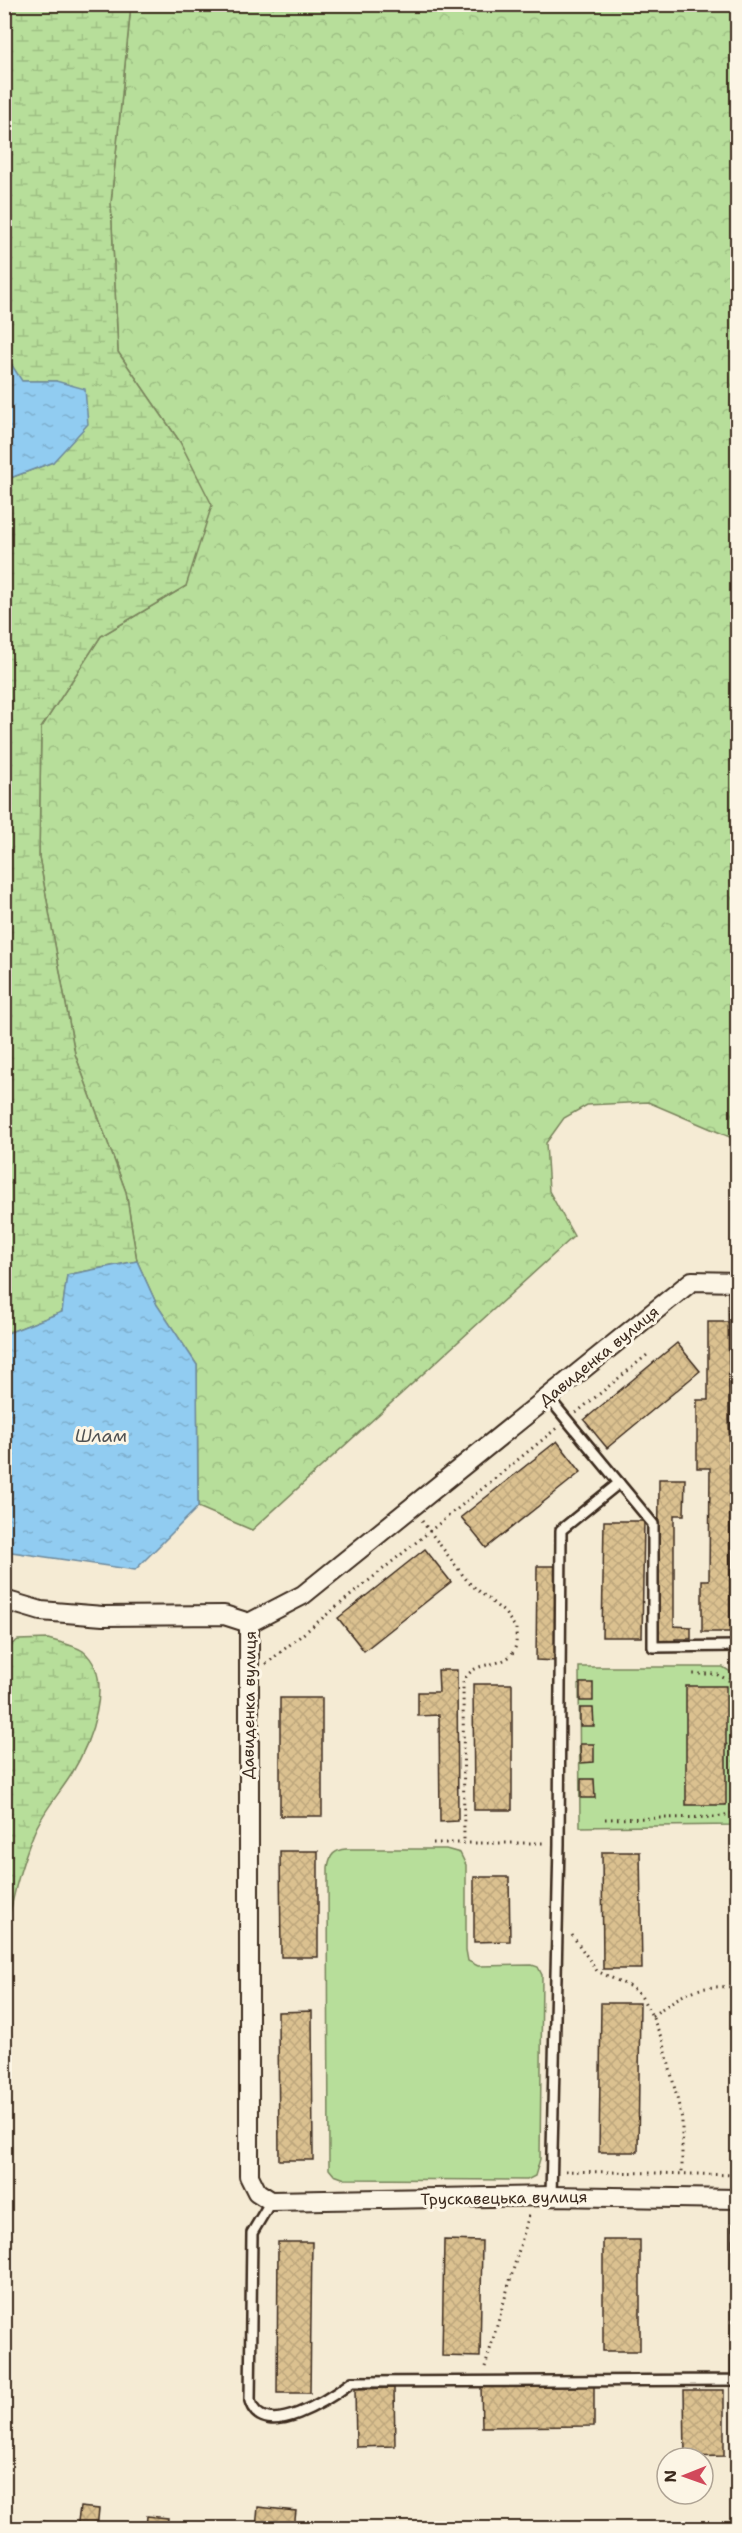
<svg xmlns="http://www.w3.org/2000/svg" width="742" height="2533" viewBox="0 0 742 2533" font-family="'Shantell Sans',sans-serif">
  <defs>
    <pattern id="forest-crowns" width="20" height="18" patternUnits="userSpaceOnUse" patternTransform="scale(1.5)"><rect width="20" height="18" fill="#b7de9a"/><path d="M2 6a3 3 0 1 1 6 0M12 15a3 3 0 1 1 6 0" fill="none" stroke="#9ebf84"/></pattern>
    <pattern id="wetland-marsh" width="20" height="14" patternUnits="userSpaceOnUse" patternTransform="scale(1.5)"><rect width="20" height="14" fill="#b7de9a"/><path d="M1 5h8M5 5V1M11 12h8M15 12V8" fill="none" stroke="#9ebf84"/></pattern>
    <pattern id="water-ripples" width="26" height="14" patternUnits="userSpaceOnUse" patternTransform="scale(1.5)"><rect width="26" height="14" fill="#91ccf1"/><path d="M2 4q2-2 4 0t4 0M15 11q2-2 4 0t4 0" fill="none" stroke="#7eafce"/></pattern>
    <pattern id="building-cross-hatch" width="8" height="8" patternUnits="userSpaceOnUse" patternTransform="scale(1.5)"><rect width="8" height="8" fill="#dbc190"/><path d="M0 0l8 8M0 8l8-8" fill="none" stroke="#bda67c"/></pattern>
  </defs>
  <rect width="100%" height="100%" fill="#f5ebd4"/>
  <filter id="ink" filterUnits="userSpaceOnUse"><feTurbulence type="fractalNoise" baseFrequency=".0167" numOctaves="2"/><feDisplacementMap in="SourceGraphic" scale="12" xChannelSelector="R" yChannelSelector="G"/><feConvolveMatrix kernelMatrix="1 2 1 2 8 2 1 2 1" color-interpolation-filters="sRGB"/></filter>
  <g filter="url(#ink)">
    <g fill="#b7de9a" stroke="#79845c" stroke-width="1.5">
      <polygon points="579,1667 723,1667 737,1676 737,1821 733,1825 580,1827"/>
      <path d="M346,1849H446L460,1853L466,1865V1950L468,1961L478,1966L532,1965L538,1967L542,1975L540,2159L535,2176L527,2180L345,2179L334,2175L329,2169L328,1867C330,1855 334,1850 346,1849Z"/>
    </g>
    <polygon fill="url(#forest-crowns)" stroke="#79845c" stroke-width="1.5" points="131,5 737,5 737,1140 648,1102 587,1105 564,1118 546,1143 549,1191 574,1236 252,1530 198,1507 197,1365 157,1305 137,1261 126,1192 75,1054 39,857 41,728 101,636 186,586 180,442 118,352 111,203"/>
    <g fill="url(#wetland-marsh)" stroke="#79845c" stroke-width="1.5">
      <polygon points="5,5 131,5 111,203 118,352 180,442 212,505 186,586 101,636 41,728 39,857 75,1054 126,1192 137,1261 67,1275 62,1312 5,1334 5,480 53,462 56,381 21,381 5,353"/>
      <path d="M48,1639C59,1642 74,1645 83,1651C117,1679 89,1745 71,1775C59,1794 42,1813 34,1833C19,1869 10,1906 5,1944V1649L18,1640Z"/>
    </g>
    <g fill="url(#water-ripples)" stroke="#6f8b9d" stroke-width="1.5">
      <polygon points="4,353 22,381 56,381 85,389 88,424 53,462 5,480"/>
      <polygon points="137,1261 157,1305 197,1365 198,1507 135,1570 5,1551 5,1334 62,1312 67,1275"/>
    </g>
    <g fill="url(#building-cross-hatch)" stroke="#3b2a1e" stroke-width="1.5">
      <polygon points="708,1322 730,1322 730,1632 702,1632 702,1580 709,1580 710,1468 697,1468 697,1400 708,1400"/>
      <polygon points="677,1343 700,1371 607,1448 584,1420"/>
      <polygon points="557,1441 581,1472 486,1548 461,1517"/>
      <polygon points="659,1479 685,1479 684,1515 674,1515 674,1626 691,1627 691,1639 675,1639 675,1644 658,1643"/>
      <polygon points="604,1521 644,1521 642,1637 602,1637"/>
      <polygon points="425,1549 451,1582 364,1651 338,1618"/>
      <polygon points="537,1566 557,1566 556,1661 536,1660"/>
      <polygon points="438,1670 457,1670 458,1821 440,1822 439,1715 418,1716 418,1692 439,1692"/>
      <rect x="580" y="1683" width="13" height="18"/>
      <polygon points="473,1684 512,1684 512,1810 474,1810"/>
      <rect x="686" y="1686" width="40" height="119"/>
      <rect x="280" y="1698" width="42" height="118"/>
      <polygon points="580,1708 593,1708 594,1726 580,1726"/>
      <polygon points="580,1744 594,1744 594,1762 581,1763"/>
      <polygon points="581,1779 594,1779 595,1798 581,1798"/>
      <polygon points="280,1851 318,1851 318,1957 281,1957"/>
      <polygon points="602,1852 640,1852 642,1969 603,1969"/>
      <polygon points="474,1877 509,1877 510,1941 474,1942"/>
      <polygon points="601,2003 640,2003 638,2152 599,2152"/>
      <polygon points="312,2011 313,2160 279,2160 278,2012"/>
      <polygon points="444,2240 482,2241 480,2357 442,2356"/>
      <rect x="603" y="2240" width="37" height="111"/>
      <polygon points="278,2242 312,2242 310,2393 277,2393"/>
      <polygon points="594,2386 594,2426 482,2427 481,2387"/>
      <polygon points="394,2388 395,2446 356,2447 355,2389"/>
      <polygon points="684,2390 724,2390 724,2456 685,2457"/>
      <polygon points="80,2507 99,2509 97,2528 77,2528"/>
      <polygon points="258,2507 296,2511 294,2528 256,2528"/>
      <polygon points="147,2516 168,2518 167,2528 146,2528"/>
      <polygon points="40,2521 61,2524 60,2528 39,2528"/>
    </g>
    <g fill="none" stroke-linecap="round" stroke-linejoin="round">
      <g stroke="#3b2a1e" stroke-width="14">
        <g id="lane">
          <polyline points="734,1282 738,1669"/>
          <polyline points="548,1397 653,1524 653,1647 736,1646"/>
          <polyline points="551,2196 559,1844 561,1530 619,1483"/>
          <path d="M271,2201L252,2233L250,2401C263,2444 332,2397 352,2382L737,2380L738,2198"/>
        </g>
      </g>
      <g stroke="#3b2a1e" stroke-width="22">
        <g id="street">
          <polyline points="4,1600 41,1611 103,1616 224,1615 249,1623"/>
          <polyline points="249,1623 249,2176 257,2192 271,2201 551,2196 738,2199"/>
          <polyline points="249,1623 303,1595 692,1281 738,1282"/>
        </g>
      </g>
      <g stroke="#3b2a1e" stroke-width="3" stroke-dasharray="1.5 4.5" stroke-linecap="butt">
        <polyline points="576,1413 647,1355"/>
        <path d="M422,1521L468,1582L504,1612L516,1628C516,1634 517,1642 515,1648C506,1672 473,1656 463,1683L464,1843"/>
        <polyline points="266,1664 557,1428"/>
        <polyline points="726,1745 738,1746"/>
        <polyline points="605,1819 717,1817 733,1813 735,1802 734,1683 716,1674 689,1674"/>
        <polyline points="433,1843 545,1843"/>
        <polyline points="572,1935 597,1971 631,1987 641,1996 652,2016 664,2044 682,2119 682,2174"/>
        <path d="M652,2016C685,1992 695,1985 738,1987"/>
        <polyline points="565,2171 738,2175"/>
        <polyline points="485,2367 529,2215"/>
      </g>
      <use href="#lane" stroke="#fcf5e5" stroke-width="9"/>
      <use href="#street" stroke="#fcf5e5" stroke-width="18"/>
    </g>
  </g>
  <g text-anchor="middle" dominant-baseline="central" stroke-width="6" stroke-linejoin="round" paint-order="stroke">
    <g font-size="16" fill="#3b2a1e" stroke="#fcf5e5">
      <text transform="translate(599 1356) rotate(-39)">Давиденка вулиця</text>
      <text transform="translate(249 1705) rotate(-89)">Давиденка вулиця</text>
      <text transform="translate(504 2198) rotate(-1)">Трускавецька вулиця</text>
    </g>
    <g font-size="18" font-style="italic" fill="#505253" stroke="#fcf5e5">
      <text x="101" y="1436">Шлам</text>
    </g>
  </g>
  <rect width="742" height="2533" fill="none" stroke="#fcf5e5" stroke-width="24"/>
  <rect x="12" y="12" width="718" height="2509" fill="none" stroke="#3b2a1e" stroke-width="2" filter="url(#ink)"/>
  <g transform="translate(685 2476) rotate(269)"><circle r="28" fill="#fcf5e5" stroke="#afa495" stroke-width="1.5"/>
  <path d="M0-4.5L10 22L0 15L-10 22Z" fill="#d1495b"/>
  <text y="-9" font-size="16" font-weight="bold" text-anchor="middle" fill="#3b2a1e">N</text>
  </g>
</svg>
